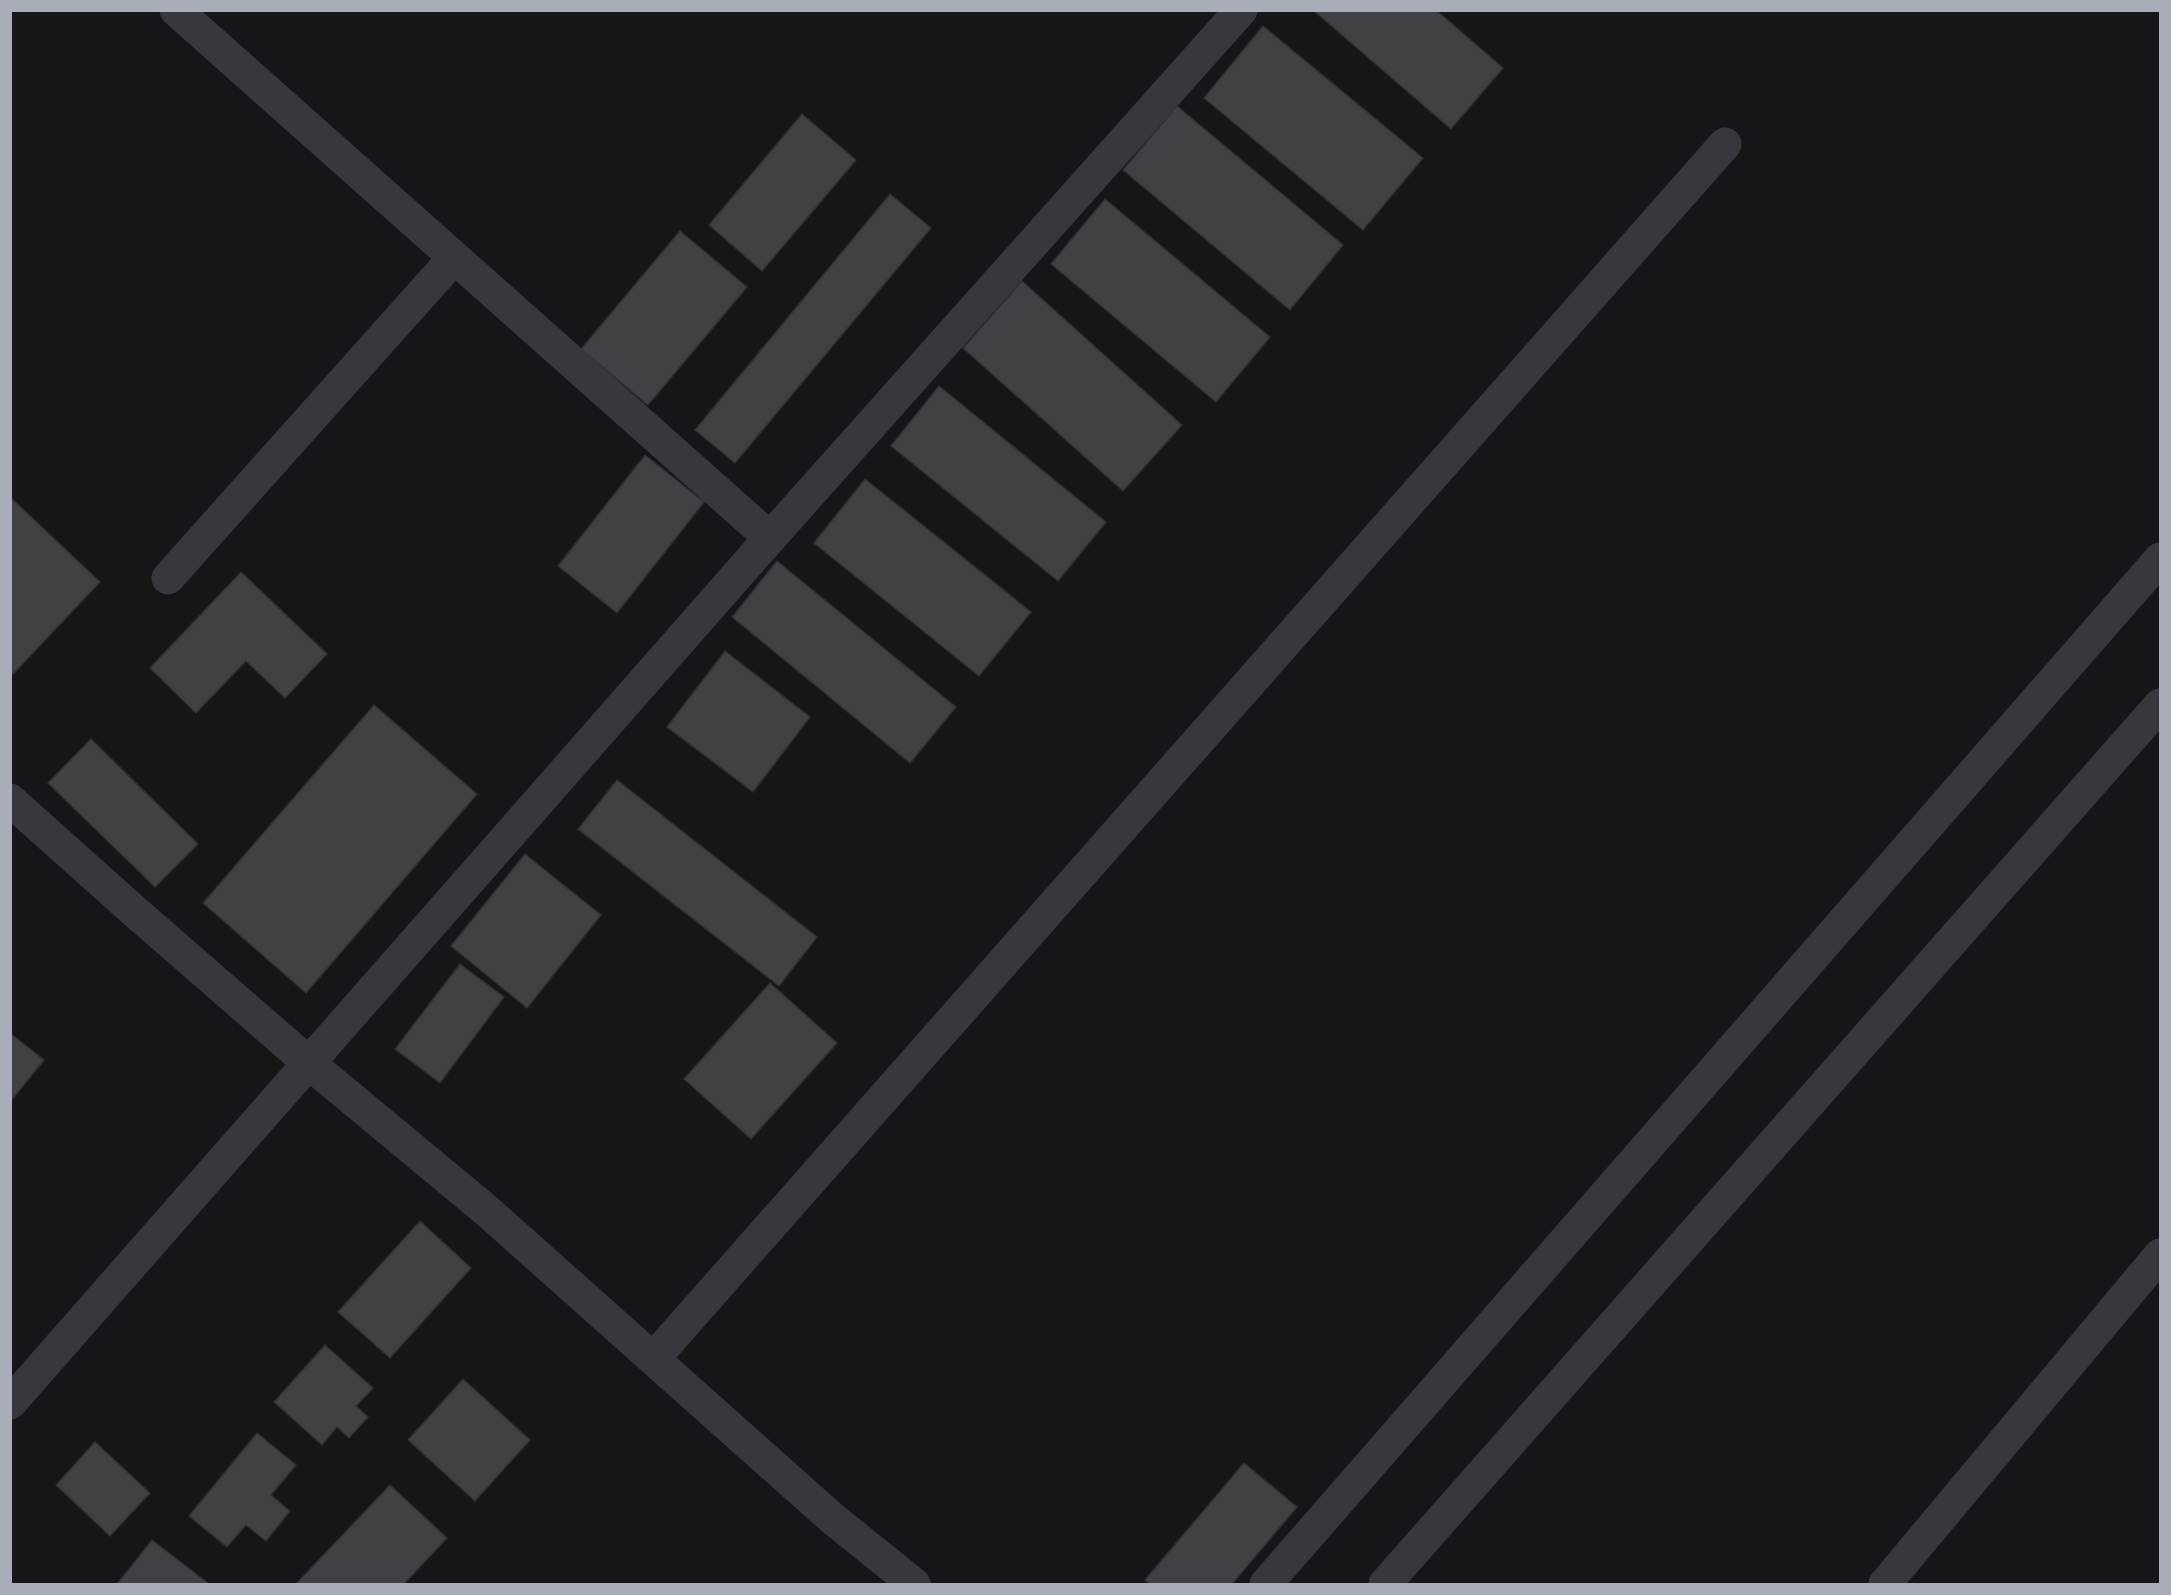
<svg xmlns="http://www.w3.org/2000/svg" width="2171" height="1595" viewBox="0 0 2171 1595" font-family="'Varela Round',sans-serif">
  <rect width="100%" height="100%" fill="#161618"/>
  <g fill="#404145" stroke="#303034" stroke-width="1.5">
    <polygon points="1313,10 1436,10 1503,68 1451,129"/>
    <polygon points="1263,26 1423,158 1363,230 1204,98"/>
    <polygon points="1177,106 1343,245 1290,310 1123,170"/>
    <polygon points="802,114 856,160 762,271 709,225"/>
    <polygon points="890,194 931,228 735,463 695,430"/>
    <polygon points="1105,199 1270,337 1216,402 1051,264"/>
    <polygon points="680,231 747,287 648,405 581,349"/>
    <polygon points="1022,281 1182,425 1123,491 963,348"/>
    <polygon points="939,386 1106,522 1058,581 891,446"/>
    <polygon points="645,455 704,502 617,613 558,566"/>
    <polygon points="865,479 1031,612 979,676 814,543"/>
    <polygon points="10,497 100,582 10,677"/>
    <polygon points="777,561 956,707 910,763 732,617"/>
    <polygon points="241,572 327,654 285,698 246,661 196,713 150,668"/>
    <polygon points="725,651 810,717 753,792 667,727"/>
    <polygon points="374,705 477,794 306,993 203,903"/>
    <polygon points="91,739 198,844 155,887 48,783"/>
    <polygon points="617,780 817,937 779,986 578,829"/>
    <polygon points="525,854 601,915 527,1008 451,946"/>
    <polygon points="460,964 504,997 440,1083 395,1049"/>
    <polygon points="770,983 837,1043 751,1139 684,1079"/>
    <polygon points="10,1033 44,1060 10,1102"/>
    <polygon points="420,1221 471,1268 390,1358 338,1312"/>
    <polygon points="325,1345 373,1388 356,1406 368,1417 349,1438 337,1427 322,1445 274,1402"/>
    <polygon points="463,1379 530,1440 475,1501 408,1440"/>
    <polygon points="257,1433 296,1465 271,1495 290,1511 266,1541 246,1525 227,1547 189,1516"/>
    <polygon points="95,1442 150,1493 110,1536 56,1485"/>
    <polygon points="1244,1463 1297,1507 1232,1584 1150,1584 1145,1580"/>
    <polygon points="390,1485 447,1538 404,1584 296,1584"/>
    <polygon points="152,1540 209,1584 117,1584"/>
  </g>
  <g fill="none" stroke-linecap="round" stroke-linejoin="round">
    <g stroke="#37383d" stroke-width="33">
      <polyline points="176,10 770,538"/>
      <polyline points="168,578 454,258"/>
      <polyline points="10,800 133,910 310,1064 486,1210 833,1519 914,1584"/>
      <polyline points="654,1358 1725,144"/>
      <polyline points="10,1403 770,538 1241,10"/>
      <polyline points="1266,1584 2160,559"/>
      <polyline points="1385,1584 2160,705"/>
      <polyline points="1885,1584 2160,1255"/>
    </g>
  </g>
  <rect width="2171" height="1595" fill="none" stroke="#a8adb8" stroke-width="24"/>
</svg>
